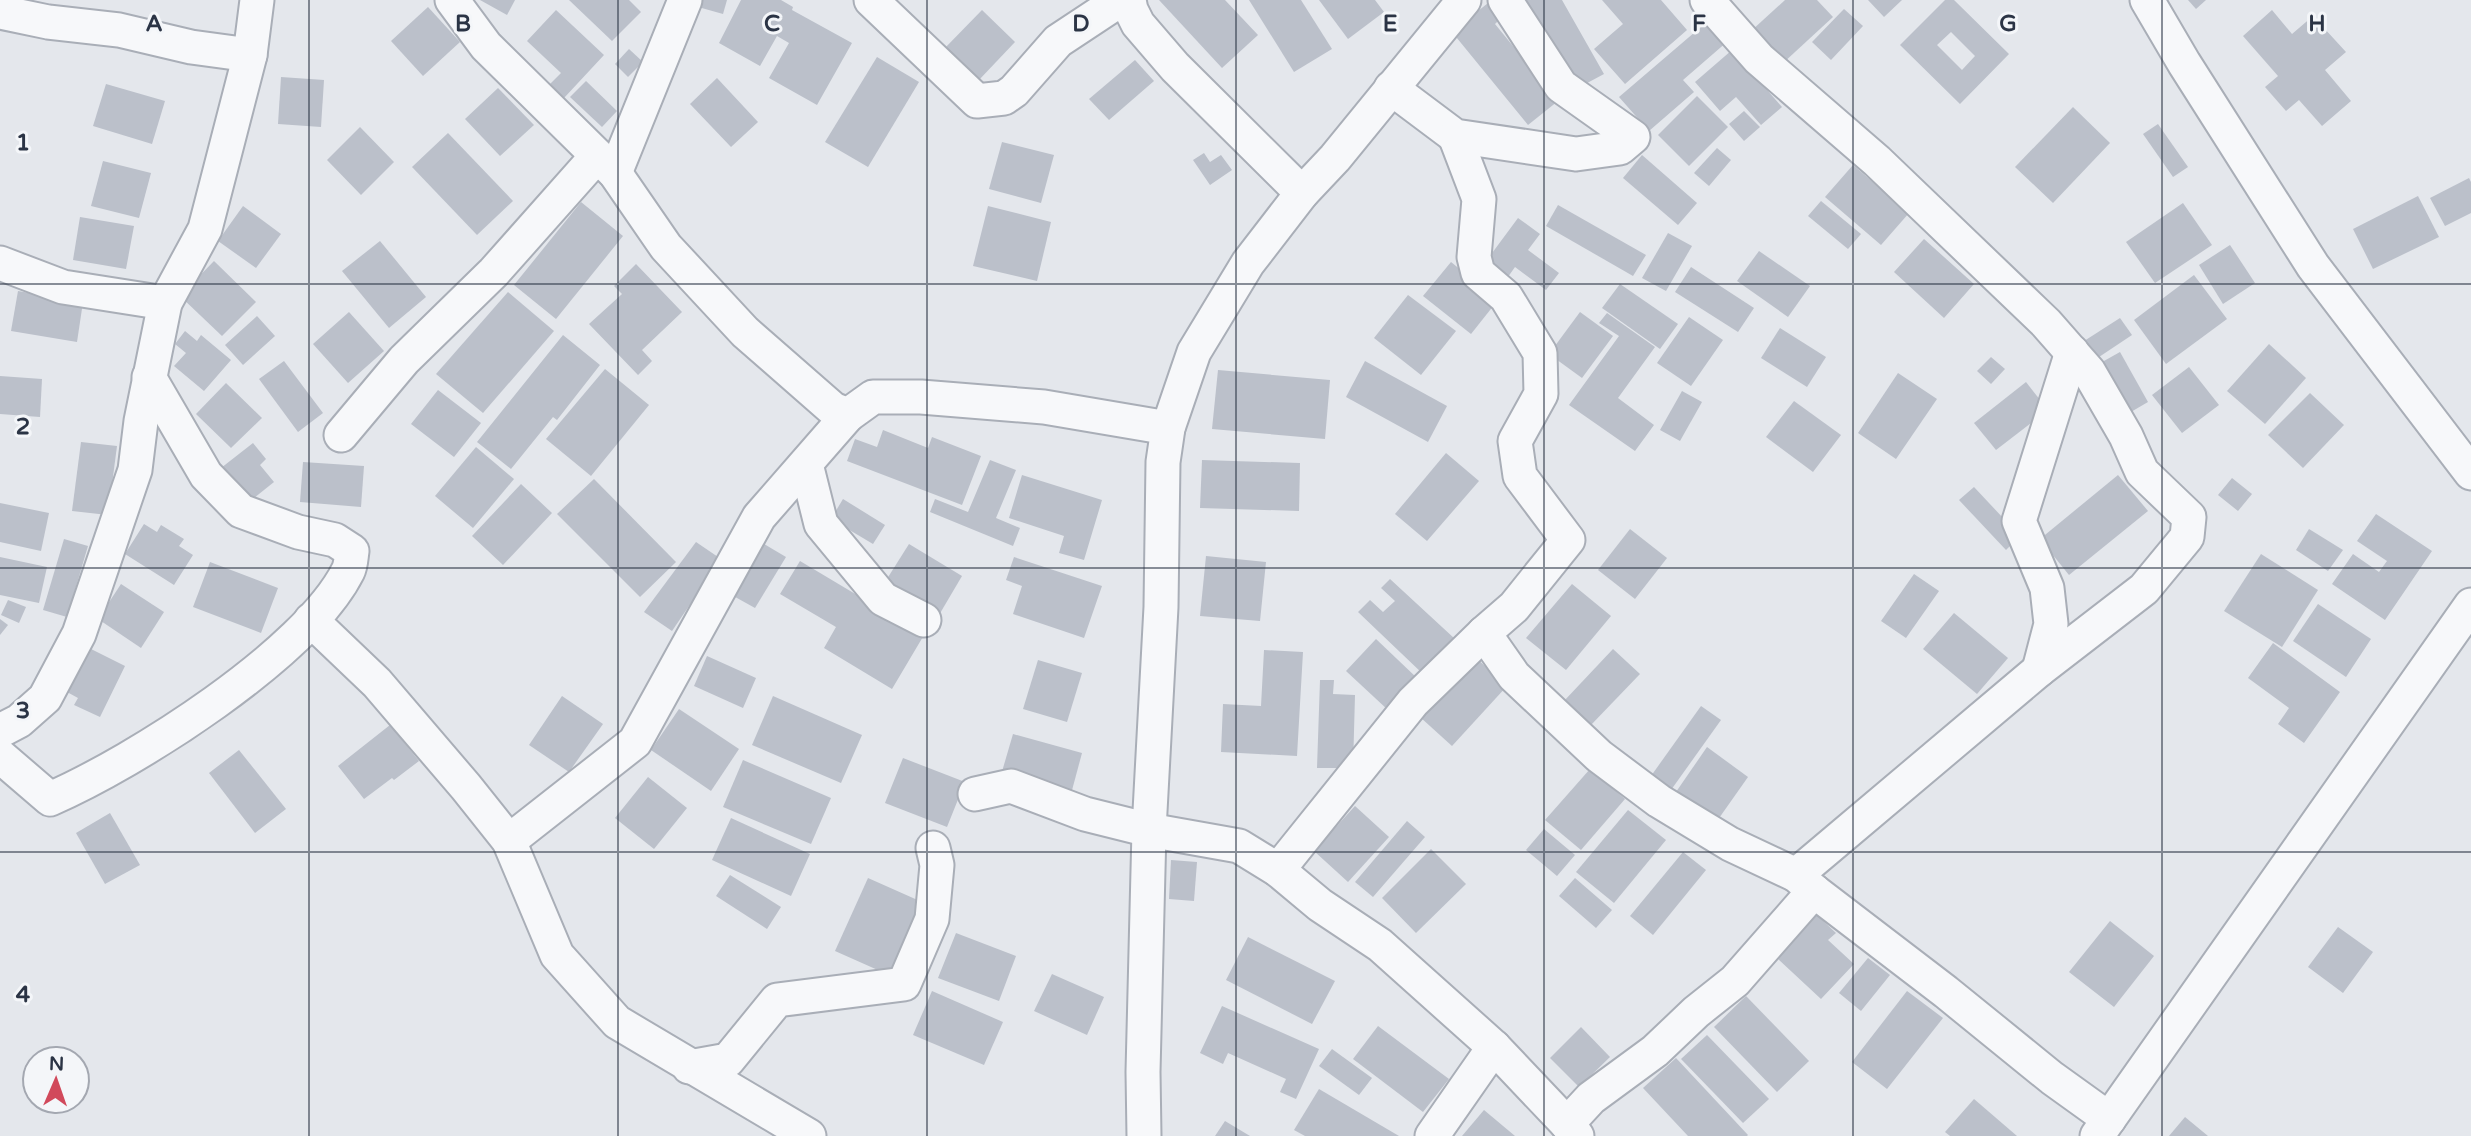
<svg xmlns="http://www.w3.org/2000/svg" width="2471" height="1136" viewBox="0 0 2471 1136" font-family="'Varela Round',sans-serif">
  <rect width="100%" height="100%" fill="#e4e7ec"/>
  <g fill="#bbc0ca" fill-rule="evenodd">
    <polygon points="480,0 515,0 507,15"/>
    <polygon points="569,0 629,0 641,12 612,41"/>
    <polygon points="693,0 727,0 723,14 691,5"/>
    <polygon points="741,0 781,0 793,7 792,10 852,43 817,105 769,78 789,43 777,36 760,66 719,43"/>
    <polygon points="1159,0 1225,0 1258,35 1222,68"/>
    <polygon points="1249,0 1301,0 1332,49 1294,72"/>
    <polygon points="1319,0 1375,0 1384,12 1348,39"/>
    <polygon points="1521,0 1562,0 1604,74 1576,89 1531,9 1528,11"/>
    <polygon points="1602,0 1661,0 1687,30 1625,84 1594,49 1623,24"/>
    <polygon points="1785,0 1817,0 1833,17 1782,64 1751,31"/>
    <polygon points="1868,0 1902,0 1884,17"/>
    <path d="M1945,0H1954L2009,54L1960,104L1900,45ZM1951,32L1975,56L1962,70L1937,45Z"/>
    <polygon points="2188,0 2206,0 2196,9"/>
    <polygon points="1488,3 1501,18 1495,24 1558,101 1528,125 1452,32"/>
    <polygon points="428,7 460,42 423,76 391,41"/>
    <polygon points="1844,9 1863,26 1831,60 1812,42"/>
    <polygon points="556,10 604,55 564,98 549,85 561,73 527,41"/>
    <polygon points="982,10 1015,42 978,81 944,49"/>
    <polygon points="2272,10 2292,34 2313,16 2346,52 2325,70 2351,101 2322,126 2299,100 2286,111 2265,87 2278,76 2243,36"/>
    <polygon points="1709,20 1728,41 1683,80 1694,92 1649,131 1619,97"/>
    <polygon points="629,49 643,62 628,77 615,64"/>
    <polygon points="1732,50 1782,107 1761,125 1736,97 1720,111 1695,82"/>
    <polygon points="877,57 919,82 868,167 825,142"/>
    <polygon points="1135,60 1154,81 1109,120 1089,99"/>
    <polygon points="281,77 324,80 321,127 278,124"/>
    <polygon points="717,78 758,122 731,147 690,104"/>
    <polygon points="586,81 617,111 602,127 570,97"/>
    <polygon points="106,84 165,101 152,144 93,126"/>
    <polygon points="498,88 534,125 500,156 465,119"/>
    <polygon points="1697,96 1728,127 1689,166 1658,135"/>
    <polygon points="2073,107 2110,143 2053,203 2015,167"/>
    <polygon points="1744,111 1760,127 1744,141 1729,124"/>
    <polygon points="2158,124 2188,167 2173,177 2143,134"/>
    <polygon points="360,127 394,162 361,195 327,160"/>
    <polygon points="448,133 513,201 477,235 412,167"/>
    <polygon points="1002,142 1054,155 1041,203 989,189"/>
    <polygon points="1717,148 1731,160 1709,186 1694,173"/>
    <polygon points="1204,153 1210,162 1221,155 1232,170 1210,185 1193,160"/>
    <polygon points="1642,155 1697,203 1678,225 1623,178"/>
    <polygon points="103,161 151,173 139,218 91,206"/>
    <polygon points="1853,165 1909,213 1881,245 1825,197"/>
    <polygon points="2469,178 2471,182 2471,213 2445,226 2430,198"/>
    <polygon points="2418,196 2439,237 2373,269 2353,229"/>
    <polygon points="1821,201 1861,234 1848,249 1808,216"/>
    <polygon points="581,202 623,236 556,319 514,285"/>
    <polygon points="2183,203 2212,245 2155,283 2126,242"/>
    <polygon points="1558,205 1646,255 1633,276 1546,226"/>
    <polygon points="243,206 281,234 256,268 218,241"/>
    <polygon points="988,206 1051,222 1037,281 973,266"/>
    <polygon points="80,217 134,226 126,269 73,260"/>
    <polygon points="1518,218 1540,234 1528,250 1559,273 1546,290 1515,267 1503,284 1481,268"/>
    <polygon points="1668,233 1692,246 1666,291 1642,278"/>
    <polygon points="1924,239 1974,284 1944,318 1894,272"/>
    <polygon points="380,241 426,297 389,328 342,271"/>
    <polygon points="2230,245 2255,283 2223,304 2199,265"/>
    <polygon points="1759,251 1810,286 1788,317 1737,281"/>
    <polygon points="214,261 256,302 222,336 180,296"/>
    <polygon points="1451,262 1498,300 1471,334 1423,296"/>
    <polygon points="636,264 682,312 642,350 652,361 638,375 589,324 622,294 614,286"/>
    <polygon points="1691,267 1754,308 1738,332 1675,292"/>
    <polygon points="2194,275 2227,319 2166,364 2134,320"/>
    <polygon points="1620,284 1678,324 1660,349 1602,308"/>
    <polygon points="18,291 83,302 77,342 11,331"/>
    <polygon points="508,292 554,331 483,413 436,374"/>
    <polygon points="1408,295 1456,331 1421,375 1374,338"/>
    <polygon points="349,312 384,351 348,383 313,344"/>
    <polygon points="1580,312 1613,336 1582,378 1549,354"/>
    <polygon points="1607,313 1655,347 1618,398 1654,425 1635,451 1569,405 1619,336 1599,323"/>
    <polygon points="257,316 275,336 243,365 225,345"/>
    <polygon points="1689,317 1723,340 1691,386 1657,363"/>
    <polygon points="2120,318 2132,335 2093,361 2081,343"/>
    <polygon points="1780,328 1826,357 1807,387 1761,358"/>
    <polygon points="185,331 197,341 201,335 231,360 204,391 174,366 186,353 175,344"/>
    <polygon points="563,335 600,365 557,420 553,417 511,469 477,442"/>
    <polygon points="2269,344 2306,378 2265,424 2227,391"/>
    <polygon points="2120,352 2148,402 2124,416 2095,366"/>
    <polygon points="1991,357 2005,369 1991,384 1977,371"/>
    <polygon points="284,361 323,413 298,432 259,379"/>
    <polygon points="1365,361 1447,406 1428,442 1346,397"/>
    <polygon points="2189,367 2219,405 2182,433 2152,395"/>
    <polygon points="605,369 649,405 591,476 546,439"/>
    <polygon points="1218,370 1330,380 1325,439 1212,429"/>
    <polygon points="1898,373 1937,399 1896,459 1858,433"/>
    <polygon points="0,376 42,379 40,417 0,414"/>
    <polygon points="2026,382 2048,410 1996,450 1974,423"/>
    <polygon points="226,383 262,418 231,448 196,414"/>
    <polygon points="438,390 481,423 454,457 411,424"/>
    <polygon points="1682,391 1702,402 1680,441 1660,430"/>
    <polygon points="2310,393 2344,425 2303,468 2268,435"/>
    <polygon points="1794,401 1841,435 1813,472 1766,437"/>
    <polygon points="883,430 928,448 932,437 981,456 962,505 847,461 855,439 877,447"/>
    <polygon points="81,442 117,446 108,515 72,511"/>
    <polygon points="253,443 266,459 260,465 274,482 249,502 221,468"/>
    <polygon points="476,447 514,479 473,528 435,496"/>
    <polygon points="1446,453 1479,481 1427,541 1395,514"/>
    <polygon points="990,460 1016,470 996,518 1020,528 1013,546 930,512 935,499 968,512"/>
    <polygon points="1202,460 1300,463 1299,511 1200,508"/>
    <polygon points="303,462 364,466 361,507 300,502"/>
    <polygon points="1022,475 1102,500 1084,560 1059,553 1064,536 1009,518"/>
    <polygon points="2118,475 2148,511 2069,575 2040,539"/>
    <polygon points="2232,478 2252,494 2238,511 2218,495"/>
    <polygon points="594,479 676,562 640,597 557,514"/>
    <polygon points="521,484 552,513 503,565 472,536"/>
    <polygon points="1974,487 2020,536 2006,550 1959,500"/>
    <polygon points="843,499 885,525 873,544 831,519"/>
    <polygon points="0,503 49,513 41,551 0,542"/>
    <polygon points="2376,514 2432,551 2385,620 2332,584 2353,554 2379,572 2387,561 2357,541"/>
    <polygon points="144,524 157,532 161,525 184,539 179,546 193,555 174,585 125,554"/>
    <polygon points="1630,529 1667,558 1635,599 1598,570"/>
    <polygon points="2309,529 2343,550 2328,571 2296,550"/>
    <polygon points="64,539 88,546 67,617 43,610"/>
    <polygon points="759,541 786,557 755,608 728,593"/>
    <polygon points="696,542 721,559 672,631 644,612"/>
    <polygon points="909,544 962,576 939,615 885,582"/>
    <polygon points="2261,554 2318,590 2282,647 2224,611"/>
    <polygon points="1206,556 1266,562 1260,621 1200,616"/>
    <polygon points="0,557 47,567 39,603 0,595"/>
    <polygon points="1014,557 1102,586 1084,638 1013,614 1022,586 1006,580"/>
    <polygon points="800,561 924,635 892,689 824,648 836,627 780,594"/>
    <polygon points="210,562 278,588 261,633 193,607"/>
    <polygon points="1914,574 1939,591 1906,638 1881,621"/>
    <polygon points="1390,579 1455,639 1423,674 1358,612 1370,600 1383,612 1395,601 1381,588"/>
    <polygon points="121,584 164,612 141,648 98,619"/>
    <polygon points="1572,584 1611,616 1566,670 1526,638"/>
    <polygon points="8,600 26,607 19,623 1,615"/>
    <polygon points="2318,604 2371,639 2346,677 2293,641"/>
    <polygon points="1954,613 2008,658 1977,694 1923,649"/>
    <polygon points="0,619 8,625 0,635"/>
    <polygon points="1376,639 1418,679 1388,710 1346,671"/>
    <polygon points="2273,643 2340,692 2304,743 2278,724 2289,708 2248,678"/>
    <polygon points="83,645 125,666 100,717 74,705 78,698 67,692"/>
    <polygon points="1613,649 1640,674 1590,726 1564,701"/>
    <polygon points="1264,650 1303,652 1297,756 1221,752 1223,704 1261,706"/>
    <polygon points="707,656 756,678 743,708 694,686"/>
    <polygon points="1475,657 1507,686 1452,746 1420,717"/>
    <polygon points="1038,660 1082,673 1067,722 1023,709"/>
    <polygon points="1320,680 1334,680 1333,694 1355,695 1353,768 1317,768"/>
    <polygon points="562,696 603,724 569,772 529,745"/>
    <polygon points="773,696 862,735 841,783 752,745"/>
    <polygon points="1701,706 1721,720 1671,790 1651,776"/>
    <polygon points="679,709 739,749 711,791 651,750"/>
    <polygon points="390,725 419,761 394,780 392,778 364,799 338,766"/>
    <polygon points="1013,734 1082,753 1071,794 1001,775"/>
    <polygon points="1707,747 1748,777 1717,821 1676,792"/>
    <polygon points="239,750 286,809 255,833 209,773"/>
    <polygon points="903,758 965,782 947,827 885,803"/>
    <polygon points="743,760 831,798 811,844 723,807"/>
    <polygon points="1590,769 1625,799 1581,850 1545,820"/>
    <polygon points="648,777 687,808 654,849 615,818"/>
    <polygon points="1355,806 1389,837 1348,882 1314,851"/>
    <polygon points="1628,810 1666,840 1614,903 1576,872"/>
    <polygon points="110,813 140,865 105,884 76,833"/>
    <polygon points="731,818 810,854 791,896 712,860"/>
    <polygon points="1407,821 1425,837 1373,897 1355,882"/>
    <polygon points="1544,829 1575,855 1557,876 1526,850"/>
    <polygon points="1431,849 1466,884 1416,933 1382,898"/>
    <polygon points="1683,852 1706,870 1653,935 1630,916"/>
    <polygon points="1171,860 1197,862 1194,901 1169,899"/>
    <polygon points="730,875 781,907 767,929 716,896"/>
    <polygon points="868,878 922,902 889,975 835,951"/>
    <polygon points="1575,878 1612,910 1596,928 1559,896"/>
    <polygon points="1817,915 1836,933 1828,940 1854,964 1821,999 1777,958"/>
    <polygon points="2110,921 2154,956 2114,1007 2069,972"/>
    <polygon points="2338,927 2373,952 2343,993 2308,967"/>
    <polygon points="956,933 1016,956 999,1001 938,978"/>
    <polygon points="1248,937 1335,981 1312,1024 1226,980"/>
    <polygon points="1868,958 1890,975 1861,1011 1839,993"/>
    <polygon points="1052,974 1104,997 1087,1035 1034,1011"/>
    <polygon points="932,991 1003,1022 984,1065 913,1035"/>
    <polygon points="1907,991 1943,1018 1887,1089 1852,1062"/>
    <polygon points="1746,996 1809,1061 1777,1092 1714,1027"/>
    <polygon points="1222,1006 1319,1049 1296,1099 1280,1092 1286,1079 1228,1053 1223,1064 1200,1053"/>
    <polygon points="1378,1026 1449,1079 1423,1112 1353,1059"/>
    <polygon points="1581,1027 1610,1057 1579,1087 1550,1058"/>
    <polygon points="1707,1035 1769,1099 1743,1123 1681,1059"/>
    <polygon points="1332,1049 1372,1078 1359,1095 1319,1066"/>
    <polygon points="1676,1058 1748,1135 1747,1136 1688,1136 1643,1088"/>
    <polygon points="1319,1089 1399,1136 1305,1136 1294,1130"/>
    <polygon points="1974,1099 2017,1136 1950,1136 1945,1132"/>
    <polygon points="1484,1110 1515,1136 1462,1136"/>
    <polygon points="2185,1117 2208,1136 2169,1136"/>
    <polygon points="1225,1121 1250,1136 1215,1136"/>
  </g>
  <g fill="none" stroke-linecap="round" stroke-linejoin="round">
    <g stroke="#a9aeb7" stroke-width="37">
      <g id="minor">
        <polyline points="452,0 486,46 615,173 666,247 745,332 833,409 848,415 873,397 921,397 1044,407 1168,428"/>
        <polyline points="871,0 977,101 1004,98 1014,91 1058,41 1120,0"/>
        <polyline points="1129,0 1131,10 1138,24 1175,67 1302,193"/>
        <polyline points="1707,0 1759,59 1877,161 2046,323 2089,372 2126,436 2142,472 2189,517 2187,537 2144,589 2039,670 1796,875"/>
        <polyline points="2147,0 2184,63 2313,266 2471,473"/>
        <polyline points="0,12 48,22 119,30 191,47 250,55"/>
        <polyline points="1391,88 1455,136 1576,154 1620,148 1633,137 1561,86 1505,0"/>
        <polyline points="615,173 685,0"/>
        <polyline points="0,263 63,287 165,303"/>
        <polyline points="341,435 404,360 494,272 597,156"/>
        <polyline points="806,464 821,524 883,599 924,620"/>
        <polyline points="311,620 377,683 466,787 509,841 557,955 617,1022 809,1136"/>
        <polyline points="1484,633 1514,676 1599,756 1659,801 1730,844 1796,875 1814,891 1946,992 2052,1078 2109,1119"/>
        <polyline points="2039,670 2051,624 2047,588 2019,521 2072,352"/>
        <polyline points="0,731 19,721 45,698 79,634 135,470 141,421 165,303 205,229 250,55 257,0"/>
        <path d="M0,756L50,799C135,762 306,654 348,571C351,565 351,557 352,551L335,540L298,532L241,511L206,475L149,377"/>
        <polyline points="975,794 1011,786 1085,814 1149,830 1239,846 1278,870 1320,905 1380,945 1494,1047 1567,1124"/>
        <polyline points="509,841 635,742 759,517 848,415"/>
        <polyline points="1278,870 1413,702 1484,633 1514,607 1568,540 1520,476 1515,441 1541,394 1540,353 1506,297 1478,273 1474,257 1479,199 1455,136"/>
        <polyline points="689,1067 728,1060 777,1000 904,984 932,919 937,865 933,848"/>
        <polyline points="1144,1136 1143,1072 1149,830 1161,607 1163,462 1168,428 1194,352 1248,263 1302,193 1335,158 1464,0"/>
        <polyline points="1432,1136 1494,1047"/>
        <polyline points="1577,1136 1567,1124 1591,1098 1655,1051 1696,1012 1735,981 1814,891"/>
        <polyline points="2097,1136 2471,605"/>
      </g>
    </g>
    <use href="#minor" stroke="#f7f8fa" stroke-width="33"/>
  </g>
  <path fill="none" stroke="#2b3445" stroke-width="2" stroke-opacity="0.55" d="M309,0V1136M618,0V1136M927,0V1136M1236,0V1136M1544,0V1136M1853,0V1136M2162,0V1136M0,284H2471M0,568H2471M0,852H2471"/>
  <g font-size="23" text-anchor="middle" font-weight="bold" fill="#2b3445" stroke="#f4f6f9" stroke-width="6" stroke-linejoin="round" paint-order="stroke">
    <text x="154" y="31">A</text>
    <text x="463" y="31">B</text>
    <text x="772" y="31">C</text>
    <text x="1081" y="31">D</text>
    <text x="1390" y="31">E</text>
    <text x="1699" y="31">F</text>
    <text x="2008" y="31">G</text>
    <text x="2317" y="31">H</text>
    <text x="23" y="150">1</text>
    <text x="23" y="434">2</text>
    <text x="23" y="718">3</text>
    <text x="23" y="1002">4</text>
  </g>
  <g transform="translate(56 1080) rotate(2)"><circle r="33" fill="#f4f6f9" stroke="#a4a8b1" stroke-width="2"/>
  <path d="M0-5L12 26L0 18L-12 26Z" fill="#d1495b"/>
  <text y="-10" font-size="19" font-weight="bold" text-anchor="middle" fill="#2b3445">N</text>
  </g>
</svg>
